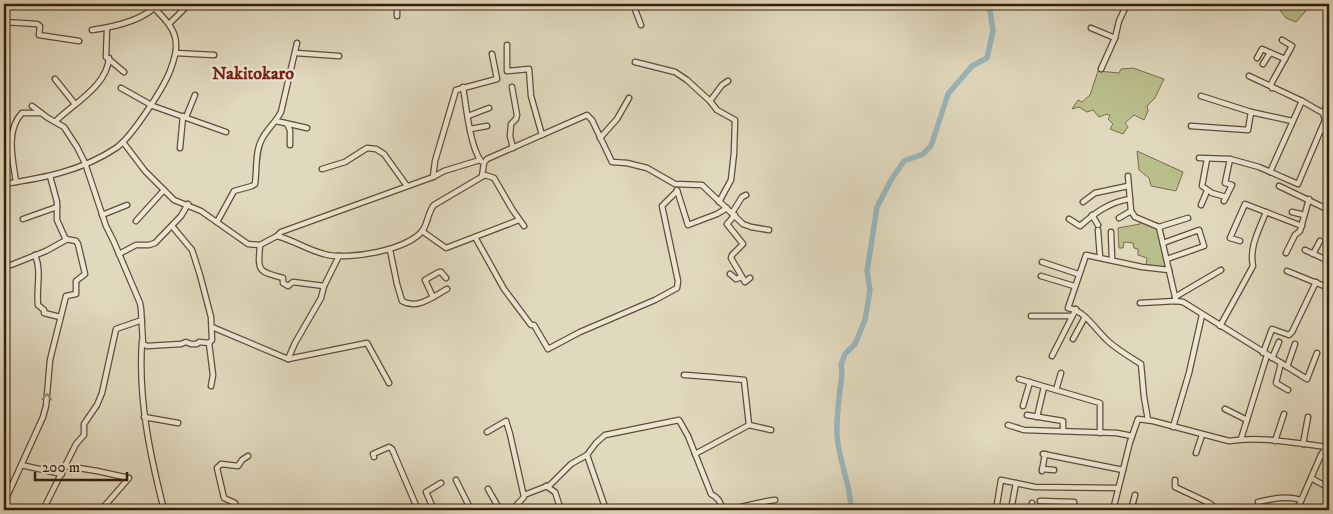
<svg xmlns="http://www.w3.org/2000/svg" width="1333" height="514" viewBox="0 0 1333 514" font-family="'IM FELL DW Pica',serif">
  <rect width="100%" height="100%" fill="#e1d9be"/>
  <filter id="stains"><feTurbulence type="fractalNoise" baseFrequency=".004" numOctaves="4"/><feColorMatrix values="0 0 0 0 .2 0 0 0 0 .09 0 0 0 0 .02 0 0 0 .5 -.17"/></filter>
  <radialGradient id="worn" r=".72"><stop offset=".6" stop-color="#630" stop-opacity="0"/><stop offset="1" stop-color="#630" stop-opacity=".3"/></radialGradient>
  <g fill="#babd8c" stroke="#786e4a">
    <polygon points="1285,4 1312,4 1296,22 1286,18 1279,9"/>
    <polygon points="1133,68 1164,79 1155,98 1147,106 1148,111 1144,120 1134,115 1125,123 1128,127 1123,134 1110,129 1113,124 1108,119 1110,116 1107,114 1099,117 1093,110 1087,112 1079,107 1072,109 1078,100 1082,102 1090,95 1098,71 1119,73 1121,69"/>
    <polygon points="1137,151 1183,172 1176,191 1151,186 1149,178 1139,170"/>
    <polygon points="1139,220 1150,224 1158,223 1168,268 1146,265 1147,258 1138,255 1138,249 1134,248 1133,243 1124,242 1123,248 1119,248 1118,228 1140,224"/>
  </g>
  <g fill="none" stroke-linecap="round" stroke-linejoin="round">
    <path stroke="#99b7bc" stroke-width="5.5" d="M851,510C851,484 838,460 837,434C836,414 840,393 842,373L841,365L845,354L855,344L865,320L870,290L867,271L877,207L891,180L904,161L923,154L931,146L948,94L972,66L987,58L993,31L989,4"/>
    <g stroke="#614d35" stroke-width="7">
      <g id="minor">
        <polyline points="633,4 641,25"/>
        <polyline points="397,16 397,4"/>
        <polyline points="4,22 37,24 40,26 39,35 79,41"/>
        <polyline points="169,24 189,4"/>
        <polyline points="107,28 106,57 124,72"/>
        <polyline points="1091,28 1115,38"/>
        <path d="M92,30C113,27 138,22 154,8"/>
        <polyline points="507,45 507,71 529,69 531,96 542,135"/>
        <polyline points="176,53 214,55"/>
        <polyline points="296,53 339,56"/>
        <polyline points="1257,58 1262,49 1285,59"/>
        <polyline points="635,62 675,72 687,80 710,101 722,85 728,81"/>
        <polyline points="1263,64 1270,53"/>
        <polyline points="1101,69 1115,38 1119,21 1127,4"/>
        <polyline points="1249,76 1302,101 1323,113"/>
        <polyline points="55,79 75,104"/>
        <path d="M463,87C466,105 470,147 481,161"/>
        <polyline points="512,87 517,115 516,119 511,124 510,136 513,148"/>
        <polyline points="121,88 153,106 226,132"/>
        <polyline points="1272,88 1271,84 1292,46 1282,40"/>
        <polyline points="1201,96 1251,112 1292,121"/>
        <polyline points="710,101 717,110 735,120 734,153 731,180 719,202"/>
        <polyline points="32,106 48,118 64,127 77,147 85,163 106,226 114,242 140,303 141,309 143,344 147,346 181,344 186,342 191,344 197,344 199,342 209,343 212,340 211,317 200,275 194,256 192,250 172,226"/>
        <polyline points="468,116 489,108"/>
        <polyline points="186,117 195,95"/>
        <path d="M56,121C74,103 107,86 109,58"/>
        <polyline points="276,121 307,128"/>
        <polyline points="287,124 290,130 290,145"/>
        <polyline points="1191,126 1248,130 1251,112"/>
        <polyline points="470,129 487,126"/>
        <polyline points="1321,130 1329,134"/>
        <polyline points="600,138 617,119 629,98"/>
        <path d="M123,142L145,171L174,200L201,211L248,244L260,245L277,236C293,240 308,250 324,254C347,261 409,250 423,230C428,222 428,212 434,205L485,175L494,178L512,209L524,226"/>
        <polyline points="180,148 183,116"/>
        <polyline points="1199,158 1230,159 1259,167 1298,184 1325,120 1323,113 1329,100"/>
        <polyline points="1207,159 1202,186 1212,193 1226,197"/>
        <polyline points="322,169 345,162 367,148 376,149 384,154 407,186"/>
        <polyline points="1270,172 1302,101"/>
        <polyline points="482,176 484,163 487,159 587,115 592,120 612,162 627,163 647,168 675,184 702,185 743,224 751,227 769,230"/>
        <polyline points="1128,176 1131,211 1135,217 1159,227 1188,218"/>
        <polyline points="433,177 435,161 456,90 497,79 492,54"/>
        <path d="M16,182C13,160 5,131 22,113H41"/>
        <path d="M4,184C43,178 82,171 116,148C131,138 163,89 170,71C174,60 178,49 175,37C172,24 159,14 151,4"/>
        <polyline points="1279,186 1329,210"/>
        <polyline points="677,190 688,225 717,214 727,208"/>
        <polyline points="1224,201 1232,185 1225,183 1230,159"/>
        <polyline points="1083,202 1095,193 1128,186"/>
        <polyline points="1201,205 1207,191"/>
        <polyline points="1292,212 1304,215"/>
        <polyline points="732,213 742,197 746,195"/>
        <polyline points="102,215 127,205"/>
        <polyline points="735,215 727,224 743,244 732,255 731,258 745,282 750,278"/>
        <polyline points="1092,215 1098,225"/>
        <polyline points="1119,218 1131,211"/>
        <polyline points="23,219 57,207"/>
        <path d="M1069,219L1080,226C1095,213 1109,202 1130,199"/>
        <polyline points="136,221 164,190"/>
        <path d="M217,222L234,191L252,186L255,184C257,170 255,151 262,139C267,129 276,122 281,112L297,43"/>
        <polyline points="1159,227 1176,301"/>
        <polyline points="1098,230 1100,257"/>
        <polyline points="422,231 446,248 519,220"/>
        <polyline points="1111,232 1112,259"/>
        <polyline points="277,236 281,232 433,177 444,171 480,160"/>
        <polyline points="475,237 504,289 531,325 534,325 548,349 580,332 655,300 677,288 678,281 662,206 677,191"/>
        <polyline points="1240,241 1230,238 1245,204 1302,226"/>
        <polyline points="1163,243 1199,230 1204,246 1167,259"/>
        <path d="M260,245C258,271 257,271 283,278V283L288,286L293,282L324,286"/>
        <path d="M390,250L397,284L402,301C418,310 434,296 447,289"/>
        <polyline points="1305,250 1329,261"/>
        <polyline points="1286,253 1295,235 1300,231 1309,199"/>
        <polyline points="119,254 136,245 149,245 155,243 181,216 188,204"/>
        <polyline points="1313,254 1320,241"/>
        <path d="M35,255C42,271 36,289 38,305L44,310V313L60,317"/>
        <polyline points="1042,262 1078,274"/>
        <polyline points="11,265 46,251 66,240 57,220 57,202 50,176"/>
        <polyline points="1287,271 1329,288"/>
        <polyline points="730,274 736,279 742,277"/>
        <polyline points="1041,276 1074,286"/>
        <polyline points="433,297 425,280 439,272 441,272 446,278"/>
        <polyline points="1175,297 1221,270"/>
        <polyline points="1140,303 1176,301 1183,302 1307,379 1317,353"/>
        <polyline points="1031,316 1072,316"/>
        <path d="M1220,326L1253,266C1249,247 1259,230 1266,212"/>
        <polyline points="212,327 288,359 367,343 389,383"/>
        <polyline points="1073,339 1085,317"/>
        <path d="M142,341C138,399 150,455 164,510"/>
        <polyline points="209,343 213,375 211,386"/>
        <polyline points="1263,353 1272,329 1289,335 1292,332 1316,282"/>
        <polyline points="1052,356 1076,309"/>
        <polyline points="1272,358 1279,342"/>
        <polyline points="288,359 295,343 321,298 324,286 339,256"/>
        <polyline points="1281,363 1276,383 1288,390"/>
        <polyline points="1287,367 1295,344"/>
        <path d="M684,375C704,376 724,378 744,380L749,425L695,454"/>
        <polyline points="1019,379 1100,403 1100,433"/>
        <polyline points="1056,390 1061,373"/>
        <polyline points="1023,406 1030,382"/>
        <polyline points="1225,409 1247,420"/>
        <polyline points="1027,415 1063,421 1063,431"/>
        <polyline points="144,417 178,423"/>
        <polyline points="1037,417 1044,387"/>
        <path d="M1148,420L1144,397L1141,364C1130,357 1118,350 1109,342C1095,330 1086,311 1068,308L1086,255L1142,267L1169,270"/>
        <polyline points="749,425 771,430"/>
        <polyline points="1008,425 1024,430 1117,433 1132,436"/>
        <polyline points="1173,427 1189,373 1202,315"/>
        <polyline points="487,432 506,421 510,434 524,497 512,510"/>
        <polyline points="1241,439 1267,355"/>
        <polyline points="1275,441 1284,414"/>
        <polyline points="1303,444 1308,417"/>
        <polyline points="1196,453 1202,435"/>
        <polyline points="1043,454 1123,470"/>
        <path d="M587,455L596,443L605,435L679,420L688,436L711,494C718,498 722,502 721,510"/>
        <polyline points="1321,455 1329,459"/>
        <polyline points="374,457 373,454 389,447 392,449 418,510"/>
        <polyline points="21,465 62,474"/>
        <polyline points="66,466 97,471 129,478 101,510"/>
        <polyline points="1042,469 1054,470"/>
        <polyline points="1042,471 1045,454"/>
        <polyline points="1311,478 1329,488"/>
        <polyline points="456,480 471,510"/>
        <polyline points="1175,480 1175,487 1207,502 1212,505 1214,510"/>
        <polyline points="546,486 555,492 561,510"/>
        <polyline points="488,489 500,510"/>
        <polyline points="524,495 550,485 571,464 587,455 606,510"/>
        <polyline points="1040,501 1074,502 1074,510"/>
        <path d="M1258,502C1271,499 1288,495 1301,500"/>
        <polyline points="4,503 43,417 46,406 50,360 66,296 76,294 76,281 85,274 78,244 76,241 66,239"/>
        <polyline points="1043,509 1074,509"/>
        <polyline points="43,510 76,444 84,435 84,424 97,405 102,393 116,329 142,320"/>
        <polyline points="238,510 235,503 224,498 217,468 221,464 238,466 242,460 248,456"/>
        <polyline points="280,510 288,508 289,510"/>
        <polyline points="434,510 426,492 441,483"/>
        <path d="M726,510C743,507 758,502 775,500"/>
        <polyline points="996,510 1001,480 1035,487 1118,488"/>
        <polyline points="1011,510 1016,483"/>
        <polyline points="1030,510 1032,503"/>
        <path d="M1113,510L1130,442L1138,419L1153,421L1229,441C1261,436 1295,443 1327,447"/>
        <polyline points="1131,510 1135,495"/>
        <polyline points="1297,510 1321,455 1329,443"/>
      </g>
    </g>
    <use href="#minor" stroke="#ece6d5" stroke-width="4.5"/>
  </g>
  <defs><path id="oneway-chevron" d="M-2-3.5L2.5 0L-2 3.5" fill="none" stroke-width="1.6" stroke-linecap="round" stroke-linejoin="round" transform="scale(1.25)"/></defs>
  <use stroke="#9a8c78" href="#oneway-chevron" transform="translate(47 397) rotate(-86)"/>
  <g text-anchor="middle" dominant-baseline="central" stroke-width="4.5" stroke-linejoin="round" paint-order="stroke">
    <g font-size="18" font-weight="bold" fill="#7a1f14" stroke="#ece6d5">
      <text x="253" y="74">Nakitokaro</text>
    </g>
  </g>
  <rect width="1333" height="514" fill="none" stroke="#e1d9be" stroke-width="20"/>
  <rect x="5" y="5" width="1323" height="504" fill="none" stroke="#361e07" stroke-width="2.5"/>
  <rect x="10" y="10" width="1313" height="494" fill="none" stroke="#361e07"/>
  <path d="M35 472v8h92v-8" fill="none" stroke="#361e07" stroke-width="2.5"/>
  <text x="42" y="472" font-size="15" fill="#361e07" stroke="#ece6d5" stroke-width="4" paint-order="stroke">200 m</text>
  <rect width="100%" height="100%" filter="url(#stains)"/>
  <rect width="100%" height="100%" fill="url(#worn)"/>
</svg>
